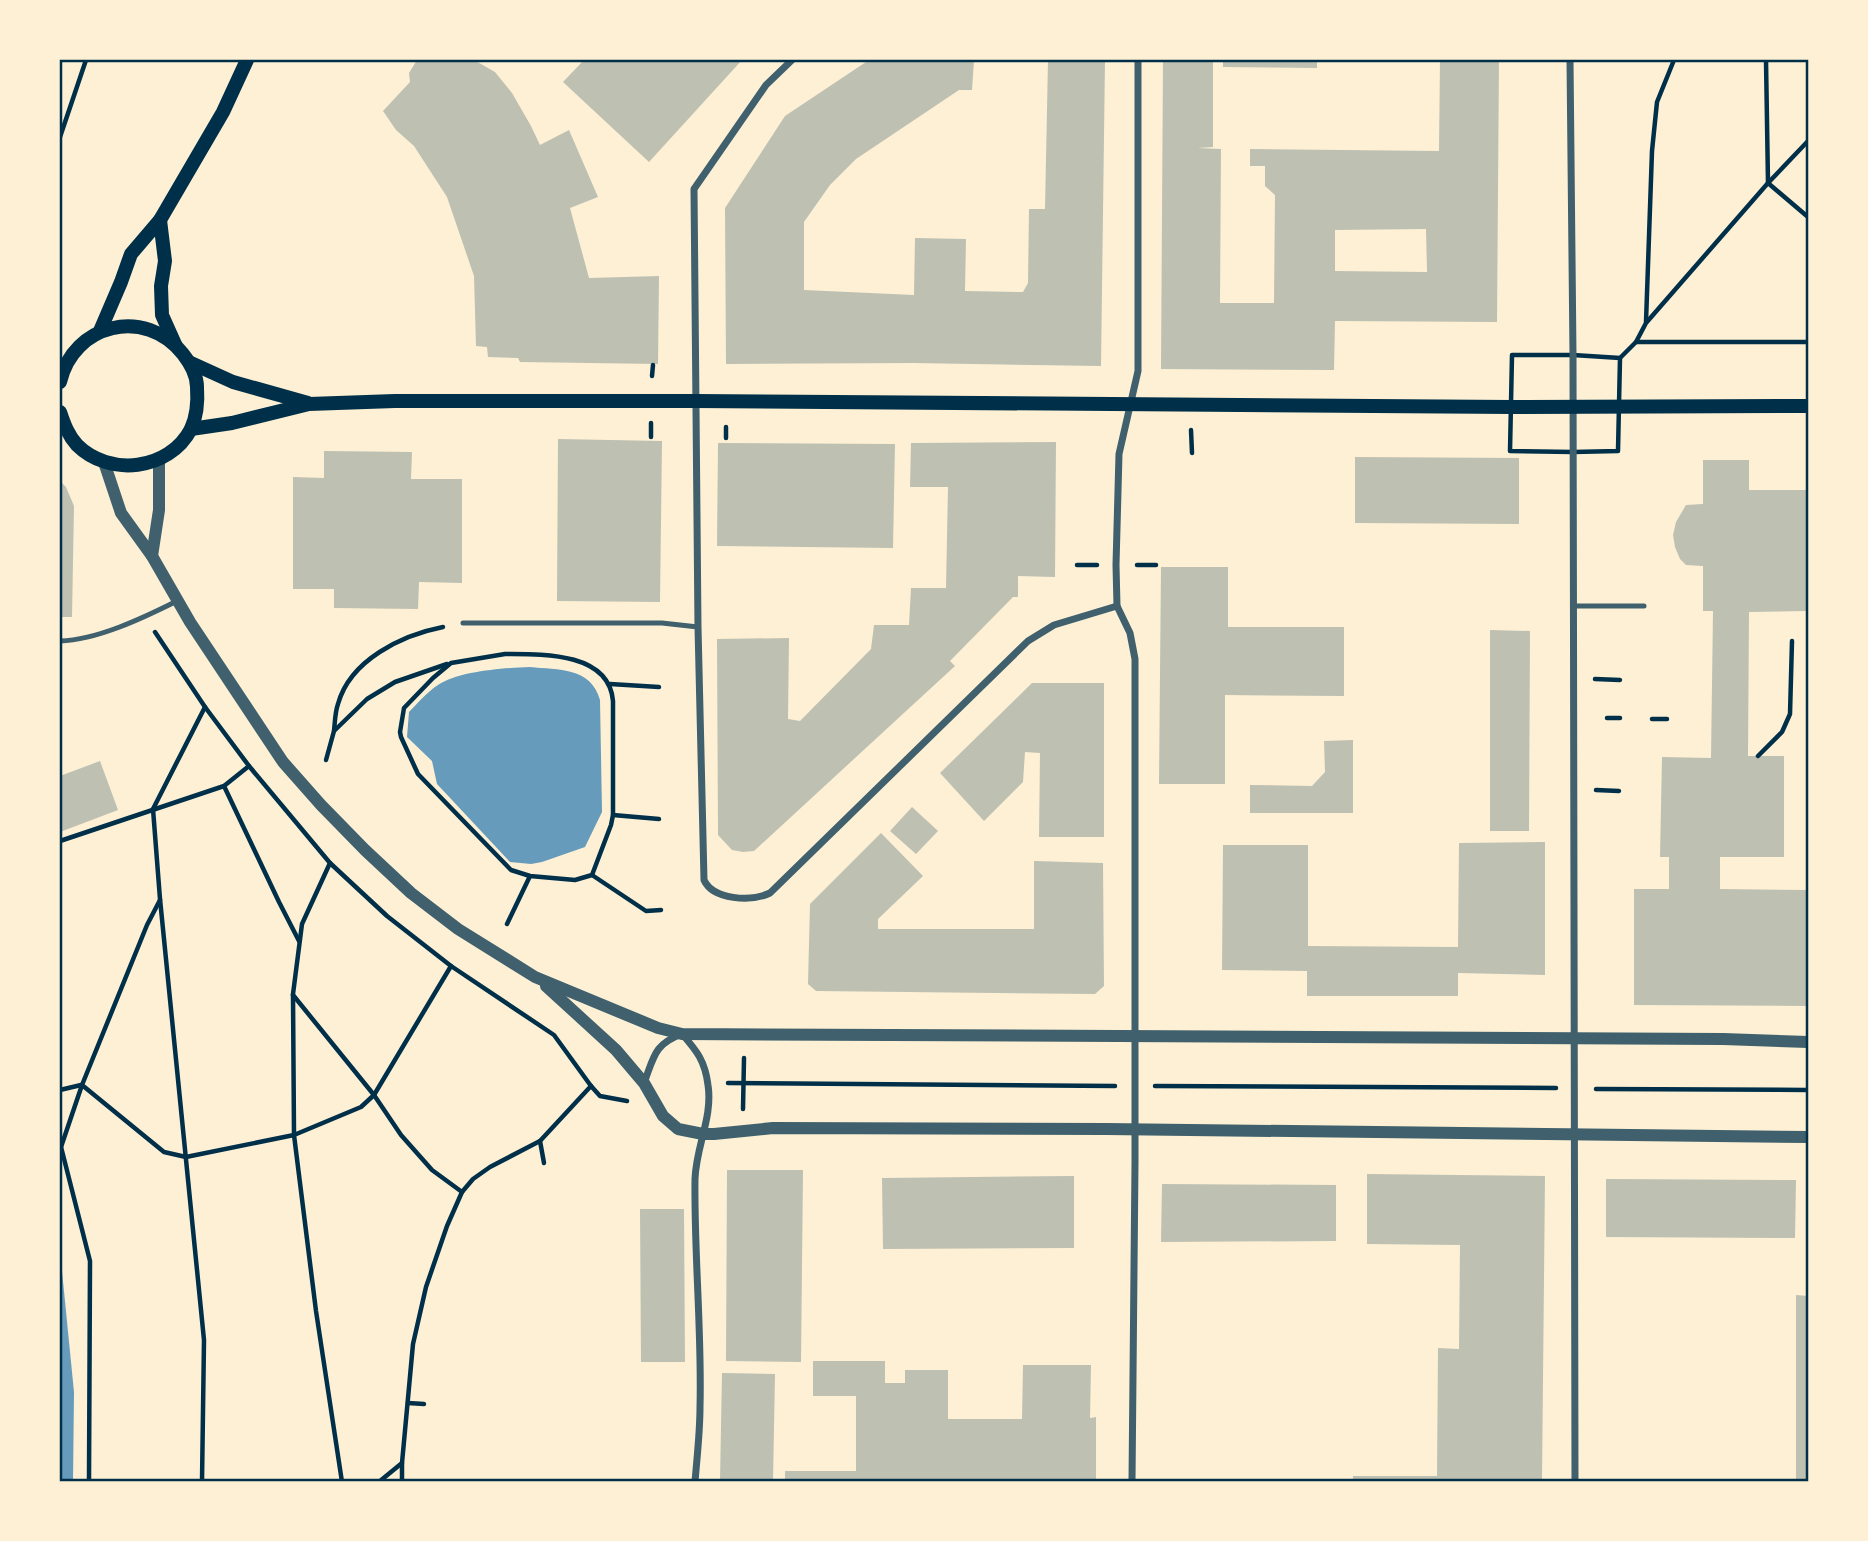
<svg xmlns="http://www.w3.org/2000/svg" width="1868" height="1541" viewBox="0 0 1868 1541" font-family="'Archivo Narrow',sans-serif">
  <rect width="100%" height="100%" fill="#fdf0d5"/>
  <g fill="#669bbc">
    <path d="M530,667C558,670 591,667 600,700L602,812L585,847L542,862L531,864L510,862L437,784L432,761L407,737L409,712C418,703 427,692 438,685C459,671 504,668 530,667Z"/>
    <polygon points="60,1251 74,1392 73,1481 60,1481"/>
  </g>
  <g fill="#bec0b2" fill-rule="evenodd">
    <polygon points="417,60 474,60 495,72 512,93 531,126 540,145 569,130 598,197 570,208 589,278 659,276 658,364 520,362 518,358 488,357 487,347 476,346 474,276 447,197 414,146 396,130 383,111 410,82 409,73"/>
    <polygon points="584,60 742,60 649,162 563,82"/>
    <polygon points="869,60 974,60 972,90 959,90 856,159 830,185 804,222 804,290 914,295 915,238 966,239 965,291 1023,292 1028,283 1029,209 1045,209 1048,60 1105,60 1101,366 913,363 726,364 725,208 785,116"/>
    <path d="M1163,60H1213V147L1198,148L1221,149L1220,303H1274L1275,195L1265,186V166H1250V149L1439,151L1440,60H1499L1497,322L1335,321L1334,370L1161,369ZM1426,229L1427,272L1335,271V230Z"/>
    <polygon points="1223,60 1317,60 1317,68 1223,67"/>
    <polygon points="558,439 662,441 660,602 557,601"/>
    <polygon points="1056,442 1055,577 1018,576 1018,597 1013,597 950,661 955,666 754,851 743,852 732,850 718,835 717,639 789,638 788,719 800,721 871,649 874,625 909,625 911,588 946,588 948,487 910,487 911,443"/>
    <polygon points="718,443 895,444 893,548 717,546"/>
    <polygon points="324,451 412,452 411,479 462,479 462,583 419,582 418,609 334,608 334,589 293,589 293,477 324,478"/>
    <polygon points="1355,457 1519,458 1519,524 1355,523"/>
    <polygon points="1703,460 1749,460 1749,490 1808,490 1808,611 1749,612 1748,756 1784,756 1784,857 1720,857 1720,889 1808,890 1808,1006 1634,1005 1634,889 1669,889 1669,857 1660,857 1662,757 1711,758 1713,611 1703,611 1703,566 1686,565 1680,559 1675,547 1673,535 1676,522 1686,505 1703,504"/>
    <polygon points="60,481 66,487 74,506 72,617 60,617"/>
    <polygon points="1161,567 1228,567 1228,627 1344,627 1344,696 1225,695 1225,784 1159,784"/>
    <polygon points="1490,630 1530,631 1529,831 1490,831"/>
    <polygon points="1032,683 1104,683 1104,837 1039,837 1040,753 1025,752 1023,782 984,821 940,773"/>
    <polygon points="1353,740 1353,813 1250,813 1250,785 1312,786 1325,772 1324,741"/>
    <polygon points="100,761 118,810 60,832 60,776"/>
    <polygon points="912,807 938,831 916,854 890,831"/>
    <polygon points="881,833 923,876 878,919 878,929 1034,929 1034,861 1103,863 1104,986 1095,994 816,991 808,984 810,904"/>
    <polygon points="1545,842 1545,975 1458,973 1458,996 1307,996 1307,971 1222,970 1223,845 1308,845 1308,946 1458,947 1459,843"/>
    <polygon points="727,1170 803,1170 801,1362 726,1361"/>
    <polygon points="1367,1174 1545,1176 1542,1481 1353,1481 1353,1476 1437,1476 1438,1348 1459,1349 1460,1245 1367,1244"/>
    <polygon points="1074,1176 1074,1248 883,1249 882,1178"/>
    <polygon points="1606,1179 1796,1180 1795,1238 1606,1237"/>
    <polygon points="1162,1184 1336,1185 1336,1241 1161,1242"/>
    <polygon points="640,1209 684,1209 685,1362 641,1362"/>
    <polygon points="1796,1295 1808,1296 1808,1481 1796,1481"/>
    <polygon points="813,1361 885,1361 885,1383 905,1383 905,1370 948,1370 948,1419 1022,1419 1023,1365 1091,1365 1090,1418 1096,1417 1096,1481 785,1481 785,1471 856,1471 856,1396 813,1396"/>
    <polygon points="722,1373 775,1374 773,1481 720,1481"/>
  </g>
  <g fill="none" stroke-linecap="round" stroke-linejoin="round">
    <g stroke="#003049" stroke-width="4.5">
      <polyline points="1766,60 1768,183 1808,217"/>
      <polyline points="60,137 86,60"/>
      <polyline points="1646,322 1652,151 1657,102 1674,60"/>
      <polyline points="1636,342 1808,342"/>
      <polygon points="1512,355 1573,355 1620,358 1618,451 1573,452 1510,451"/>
      <polyline points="1620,358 1636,342 1646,323 1768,183 1808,141"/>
      <polyline points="652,376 653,365"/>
      <polyline points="726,427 726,438"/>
      <polyline points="1191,430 1192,453"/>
      <polyline points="651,437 651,423"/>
      <polyline points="1077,565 1097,565"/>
      <polyline points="1137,565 1156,565"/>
      <polyline points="155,632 205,707 249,766 330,863 387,916 451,966 554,1035 591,1086 600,1096 627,1101"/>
      <path d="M505,654C542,654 609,652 613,701V815L611,825L592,875L575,880L530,876L511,870L418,774L401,737L400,732L404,708L433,678L451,663Z"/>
      <polyline points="1595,679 1620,680"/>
      <polyline points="610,684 659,687"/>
      <polyline points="1607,718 1620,718"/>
      <polyline points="1652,719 1667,719"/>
      <path d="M334,731C335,722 335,712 338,704C350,660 402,635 443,627"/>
      <polyline points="1758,756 1782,732 1790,714 1792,641"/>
      <polyline points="326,760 334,731 367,699 395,682 447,664"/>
      <polyline points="224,786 279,902 299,941"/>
      <polyline points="1596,790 1619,791"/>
      <polyline points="613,815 659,819"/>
      <polyline points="60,841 224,786 249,766"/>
      <polyline points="330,863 302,924 293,994 294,1135 316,1311 342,1482"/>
      <polyline points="592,875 646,911 661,910"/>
      <polyline points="160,900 147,925 82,1085 164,1152 186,1157 294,1135 361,1107 374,1095 451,966"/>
      <polyline points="507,924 530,876"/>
      <polyline points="293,995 374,1095 401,1135 432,1170 462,1192"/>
      <polyline points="728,1083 1115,1086"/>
      <polyline points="1155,1086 1556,1088"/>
      <polyline points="1596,1089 1808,1090"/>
      <polyline points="60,1090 81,1085"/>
      <polyline points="743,1109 744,1058"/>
      <polyline points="540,1141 544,1163"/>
      <polyline points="60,1143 90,1261 89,1482"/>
      <polyline points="61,1147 82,1085"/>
      <polyline points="408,1403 424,1404"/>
      <polyline points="402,1463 402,1482"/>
      <polyline points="202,1482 204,1340 160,899 153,809 205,707"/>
      <polyline points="377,1482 380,1481 402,1463 413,1344 426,1287 447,1226 462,1192 473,1179 490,1167 540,1141 591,1086"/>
    </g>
    <g stroke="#3f606c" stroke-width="5">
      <polyline points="1573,606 1644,606"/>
      <polyline points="463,623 662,623 698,627"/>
      <path d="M60,641C97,640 143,618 177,601"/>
    </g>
    <g stroke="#3f606c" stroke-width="7">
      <path d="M792,60L766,85L694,189L698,627L704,880C713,900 751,902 770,893L1028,641L1054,625L1117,606"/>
      <polyline points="1570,60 1573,355 1575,1482"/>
      <path d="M644,1083C654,1057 654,1044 682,1034C697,1051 705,1061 708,1085C713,1117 696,1146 695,1179C694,1255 702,1331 700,1407C700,1432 697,1457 695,1482"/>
      <polyline points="1132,1482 1135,1163 1135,659 1130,633 1117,606 1116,565 1119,454 1138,371 1138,60"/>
    </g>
    <g stroke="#3f606c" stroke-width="12">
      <polyline points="104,462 121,513 152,556 190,622 283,762 321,805 365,850 411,893 458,929 535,977 658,1028 682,1034 1723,1039 1808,1042"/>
      <polyline points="152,556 159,510 159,460"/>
      <polyline points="546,986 616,1050 644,1083 663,1116 678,1129 703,1134 714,1134 773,1128 1106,1129 1808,1137"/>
    </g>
    <g stroke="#003049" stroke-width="14">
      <polyline points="160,220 165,261 161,286 162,315 175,344"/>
      <polyline points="100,331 121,282 131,254 160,220 223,112 247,60"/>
      <polyline points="189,362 233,382 308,403"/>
      <path d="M60,382C73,324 145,306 183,354C190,363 197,375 197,387C198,401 197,416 191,429C169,471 109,477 77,445C68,435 64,424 60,412"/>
      <polyline points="191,429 232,423 309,404 395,401 695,401 1511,407 1808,406"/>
    </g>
  </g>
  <rect width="1868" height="1541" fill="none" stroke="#fdf0d5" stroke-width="122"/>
  <rect x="61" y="61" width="1746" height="1419" fill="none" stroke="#003049" stroke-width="2.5"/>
</svg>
